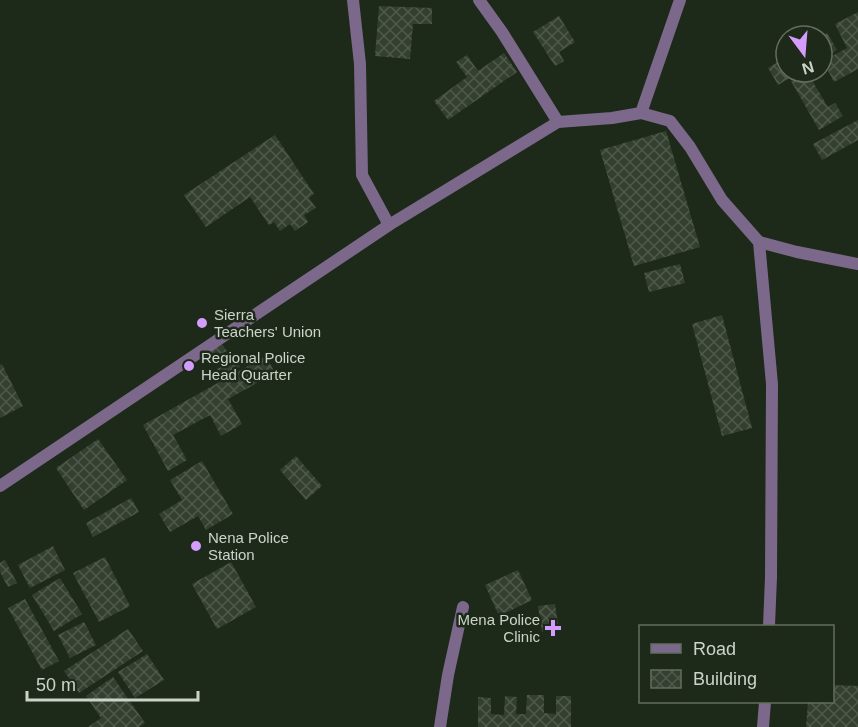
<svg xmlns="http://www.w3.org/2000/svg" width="858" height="727" viewBox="0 0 858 727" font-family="Arial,sans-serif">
  <defs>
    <pattern id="building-cross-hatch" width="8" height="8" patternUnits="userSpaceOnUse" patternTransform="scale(1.5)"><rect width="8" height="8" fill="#333f2f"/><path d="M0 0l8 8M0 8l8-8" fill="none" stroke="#4f5a4c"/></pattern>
  </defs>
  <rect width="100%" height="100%" fill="#1d2919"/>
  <g fill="url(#building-cross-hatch)">
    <polygon points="379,6 432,8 432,24 413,24 410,59 375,56"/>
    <polygon points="858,12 858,69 834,82 823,61 847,48 835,24"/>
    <polygon points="559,16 575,42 559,52 564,61 555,66 533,32"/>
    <polygon points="827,33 837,50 822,59 822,36"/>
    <polygon points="504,53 517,72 448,120 434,101 467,77 456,62 467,55 478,71"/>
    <polygon points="786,57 786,72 800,72 778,85 768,68"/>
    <polygon points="807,72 828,107 835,103 843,116 819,130 791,81"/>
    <polygon points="858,120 858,140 822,160 813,144"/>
    <polygon points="666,131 700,247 634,266 600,150"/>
    <polygon points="275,135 314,194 309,198 316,208 304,215 308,222 295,231 290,224 280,231 274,222 269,225 250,197 206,227 184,195"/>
    <polygon points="680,264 685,283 649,292 644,273"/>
    <polygon points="722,315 752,428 722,436 692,324"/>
    <polygon points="222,344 227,351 212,359 208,352"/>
    <polygon points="266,356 275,373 228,399 242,424 221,436 210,415 173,435 187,460 168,471 143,425"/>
    <polygon points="236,359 240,367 221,377 217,369"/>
    <polygon points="2,364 23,406 0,418 0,365"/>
    <polygon points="98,439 127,480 84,510 56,468"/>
    <polygon points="296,456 322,486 306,500 280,470"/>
    <polygon points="202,461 233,514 206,530 198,516 170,532 159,514 182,500 170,480"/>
    <polygon points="131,498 139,512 93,537 86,523"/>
    <polygon points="53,546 65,570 30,588 18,565"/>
    <polygon points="105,557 130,606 99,622 73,573"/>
    <polygon points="5,560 17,583 8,587 0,572 0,563"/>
    <polygon points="231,562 256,607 217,629 192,584"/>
    <polygon points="518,570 532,600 499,616 485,585"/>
    <polygon points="60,578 82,614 54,631 32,595"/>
    <polygon points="25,599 59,661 42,670 8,608"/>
    <polygon points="555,604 559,630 542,632 538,606"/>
    <polygon points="84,622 96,645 70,658 58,635"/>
    <polygon points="128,629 143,651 79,693 64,671"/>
    <polygon points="147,654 164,680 135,698 118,672"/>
    <polygon points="113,677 145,723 139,727 88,727 101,718 86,696"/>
    <polygon points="832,685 858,686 858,727 806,727 808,702 832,702"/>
    <polygon points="527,695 544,695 544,713 556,714 556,696 571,696 571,727 478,727 478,697 491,698 491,714 504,715 505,696 517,697 516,714 526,714"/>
  </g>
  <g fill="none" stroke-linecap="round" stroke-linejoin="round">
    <g stroke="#7b688a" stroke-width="12">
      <polyline points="353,0 360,64 362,175 389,225"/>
      <polyline points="440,727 448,675 463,607"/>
    </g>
    <g stroke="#7b688a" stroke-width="12">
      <polyline points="479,0 502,32 558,122"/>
      <polyline points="641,113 680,0"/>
      <polyline points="759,242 797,252 858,264"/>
      <polyline points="0,486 389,225 558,122 612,118 641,113 670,121 690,147 722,200 759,242 772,384 771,577 769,626"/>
      <polyline points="763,727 765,702"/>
    </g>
  </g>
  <g fill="#d49cfc" stroke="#1d2919" stroke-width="2">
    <circle cx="202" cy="323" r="6"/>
    <circle cx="189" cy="366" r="6"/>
    <circle cx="196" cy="546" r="6"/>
    <path d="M550 619h6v6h6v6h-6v6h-6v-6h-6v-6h6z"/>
  </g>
  <g text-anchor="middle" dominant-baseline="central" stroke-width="5" stroke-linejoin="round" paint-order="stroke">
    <g font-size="15" fill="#ccd4ca" stroke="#1d2919" text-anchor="start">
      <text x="214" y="314">Sierra<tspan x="214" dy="17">Teachers' Union</tspan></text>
      <text x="201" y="357">Regional Police<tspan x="201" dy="17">Head Quarter</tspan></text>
      <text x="208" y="537">Nena Police<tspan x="208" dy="17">Station</tspan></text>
      <text x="540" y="619" text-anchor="end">Mena Police<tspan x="540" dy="17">Clinic</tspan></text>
    </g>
  </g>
  <rect x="639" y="625" width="195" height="78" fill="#1d2919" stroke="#636d60" stroke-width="1.5"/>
  <rect x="651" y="644" width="30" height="9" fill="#7b688a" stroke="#636d60" stroke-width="1.5"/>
  <text x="693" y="655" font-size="18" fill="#ccd4ca">Road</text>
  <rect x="651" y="670" width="30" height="18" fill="url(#building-cross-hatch)" stroke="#636d60" stroke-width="1.5"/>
  <text x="693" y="685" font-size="18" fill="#ccd4ca">Building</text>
  <g transform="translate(804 54) rotate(164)"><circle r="28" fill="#1d2919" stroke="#636d60" stroke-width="1.5"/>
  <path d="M0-4.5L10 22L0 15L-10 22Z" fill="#d49cfc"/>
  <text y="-9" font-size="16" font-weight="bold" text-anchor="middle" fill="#ccd4ca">N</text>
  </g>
  <path d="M27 691v9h171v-9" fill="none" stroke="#ccd4ca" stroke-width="3"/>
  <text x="36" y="691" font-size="18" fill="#ccd4ca" stroke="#1d2919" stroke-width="4.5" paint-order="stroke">50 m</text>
</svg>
